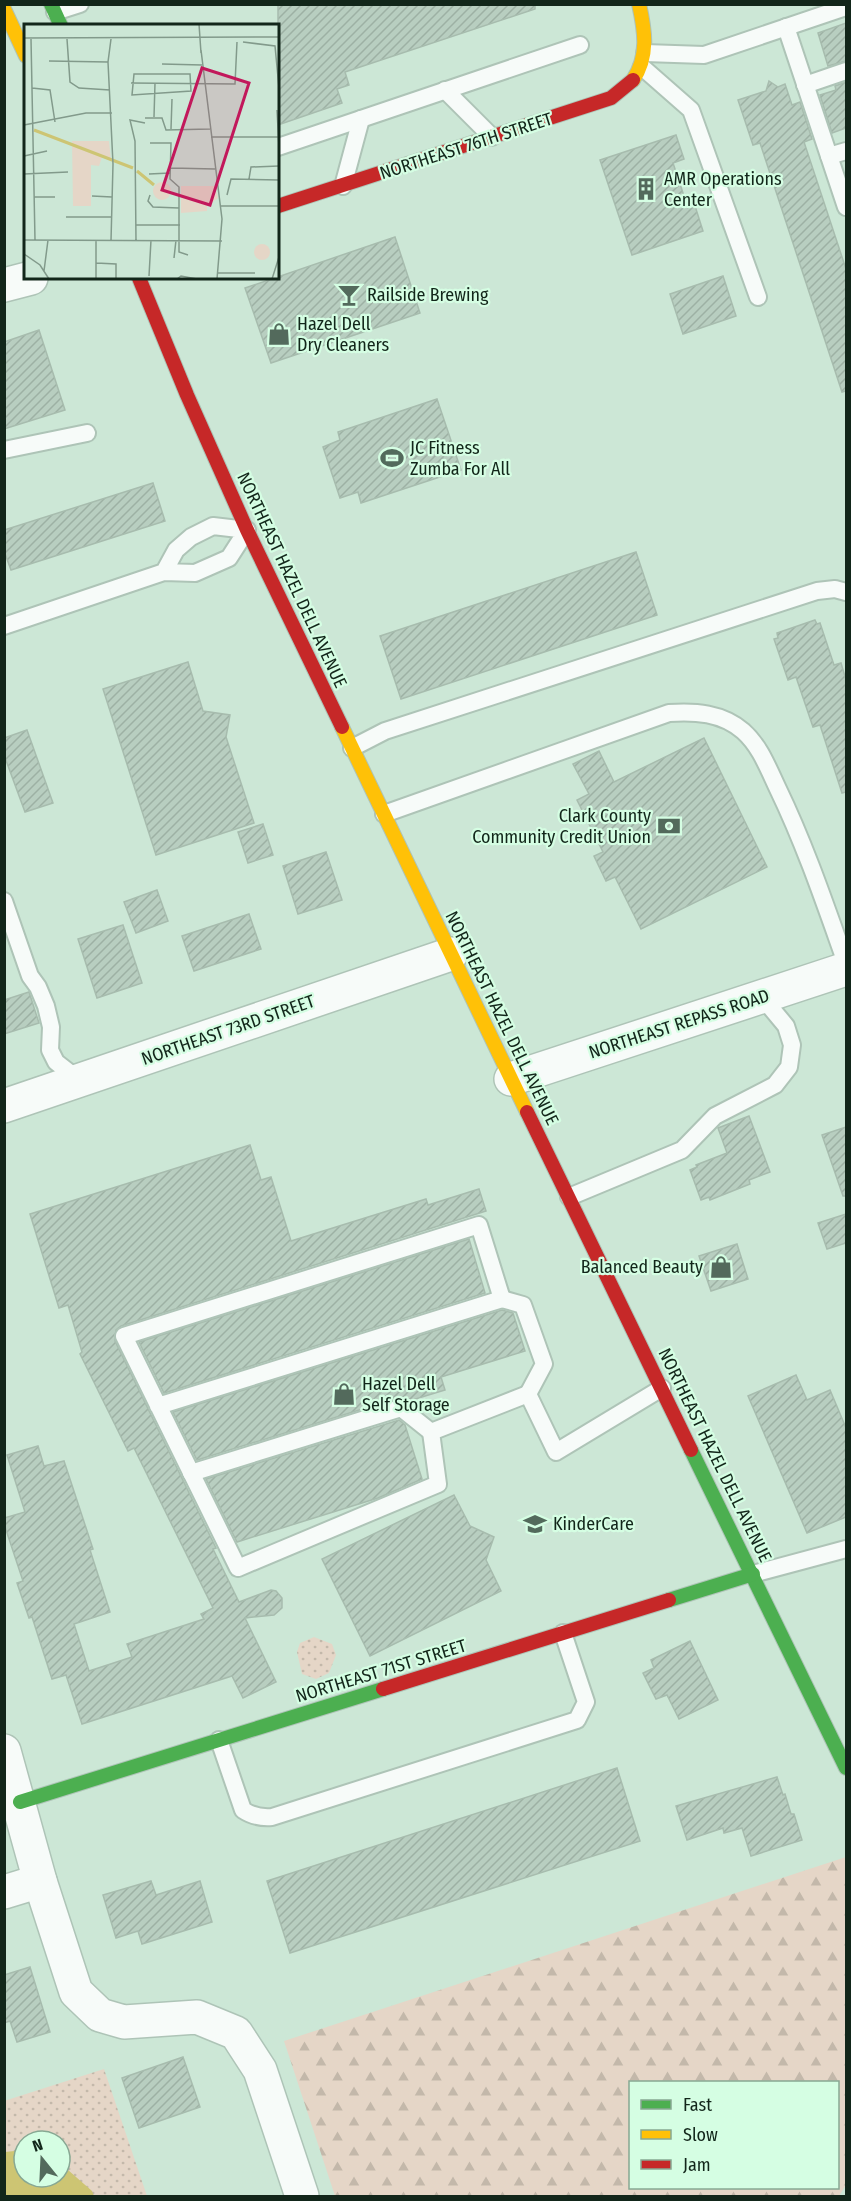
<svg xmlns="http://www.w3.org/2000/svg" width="851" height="2201" viewBox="0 0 851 2201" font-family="'Fira Sans Condensed',sans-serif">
  <defs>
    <pattern id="grass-dots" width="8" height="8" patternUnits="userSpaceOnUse" patternTransform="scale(1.5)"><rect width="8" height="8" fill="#e5d6c7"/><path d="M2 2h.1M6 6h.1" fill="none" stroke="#c3b8aa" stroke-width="1.8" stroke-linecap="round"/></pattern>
    <pattern id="forest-firs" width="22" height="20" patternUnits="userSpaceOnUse" patternTransform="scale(1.5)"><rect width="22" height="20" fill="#e5d6c7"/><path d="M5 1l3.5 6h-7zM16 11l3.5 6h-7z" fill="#c3b8aa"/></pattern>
    <pattern id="building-hatch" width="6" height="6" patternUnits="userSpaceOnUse" patternTransform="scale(1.5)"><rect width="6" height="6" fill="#b8cec0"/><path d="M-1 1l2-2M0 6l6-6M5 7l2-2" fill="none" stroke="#9db1a4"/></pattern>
  </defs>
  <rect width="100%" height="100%" fill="#cce7d6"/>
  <g fill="url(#grass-dots)" fill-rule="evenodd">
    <polygon points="314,1637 332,1644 336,1655 329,1673 316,1679 302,1674 297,1652 300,1643"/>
    <path d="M104,2069L147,2196H5L4,2101ZM24,2141H60V2177H24Z"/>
  </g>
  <path fill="url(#forest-firs)" fill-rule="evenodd" d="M846,1857V2185L839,2196H335L284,2041ZM630,2082H838V2188H630Z"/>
  <polygon fill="#cdc573" points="24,2150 24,2177 60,2177 60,2163 92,2191 94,2196 5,2196 5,2152"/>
  <g fill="url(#building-hatch)" stroke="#a7bcae" stroke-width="1.5">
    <polygon points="278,4 535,4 535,9 345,72 349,85 337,89 342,103 278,125"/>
    <polygon points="846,23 846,61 828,66 818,33"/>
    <polygon points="769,81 778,87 785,84 792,105 800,102 812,139 804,142 846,269 846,391 842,392 760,143 753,145 738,100 766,91"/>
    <polygon points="846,82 846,128 832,133 820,95 836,90 835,86"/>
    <polygon points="676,135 684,159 673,163 688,208 695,206 703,231 632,255 600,160"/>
    <polygon points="395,237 420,313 271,363 245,288"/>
    <polygon points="723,276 736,316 683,334 670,294"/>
    <polygon points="39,330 65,410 4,429 4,342"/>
    <polygon points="437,399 461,470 361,503 358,492 340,498 323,447 340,440 338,432"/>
    <polygon points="153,483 165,521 11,570 4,551 4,530"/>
    <polygon points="636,552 657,615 401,699 380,636"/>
    <polygon points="815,620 817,624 820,623 834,665 841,663 846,680 846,792 842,793 820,725 813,727 796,677 788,680 774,639 778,638 777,633"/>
    <polygon points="188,662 203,711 230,715 226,737 254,823 156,855 103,689"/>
    <polygon points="27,730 53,803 25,812 4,755 4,738"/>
    <polygon points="704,738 767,867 641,929 615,877 606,881 594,856 603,852 577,800 589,794 573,764 599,751 614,782"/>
    <polygon points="263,824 273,855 248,863 238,832"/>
    <polygon points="326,852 342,900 298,914 283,866"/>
    <polygon points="157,890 168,921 136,933 124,902"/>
    <polygon points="249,914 261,949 194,971 182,936"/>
    <polygon points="123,925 142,983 97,998 78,939"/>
    <polygon points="29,992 39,1023 4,1034 4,1000"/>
    <polygon points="749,1116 770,1172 749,1180 750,1184 710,1200 709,1197 701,1200 690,1170 697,1167 696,1165 727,1153 718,1128"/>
    <polygon points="846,1127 846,1196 843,1196 822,1135"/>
    <polygon points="250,1145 261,1180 271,1177 291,1241 426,1199 428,1205 479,1189 486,1211 121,1326 116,1330 115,1341 216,1548 213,1549 239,1602 271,1590 276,1591 282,1598 282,1608 274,1615 245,1618 276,1682 243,1698 232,1676 82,1724 66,1675 52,1679 32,1617 29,1618 17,1583 23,1581 4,1524 4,1518 25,1512 7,1455 38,1446 44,1466 64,1461 93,1549 90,1550 110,1612 74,1624 89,1671 132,1657 127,1644 204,1619 201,1614 213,1608 134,1448 128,1451 80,1354 82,1352 68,1305 59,1308 30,1214"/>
    <polygon points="846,1214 846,1243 827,1249 818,1223"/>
    <polygon points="469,1239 485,1293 164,1393 139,1342"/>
    <polygon points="737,1244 748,1279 711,1291 699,1256"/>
    <polygon points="502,1310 513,1313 525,1351 441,1377 445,1390 409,1401 403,1398 398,1398 197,1460 173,1412"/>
    <polygon points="796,1375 807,1400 830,1390 846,1428 846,1517 807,1533 748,1396"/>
    <polygon points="399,1420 405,1425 422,1479 378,1498 237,1542 206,1479"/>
    <polygon points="454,1495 470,1526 494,1537 486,1560 501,1591 370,1656 322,1559"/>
    <polygon points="690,1641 718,1700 679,1719 667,1695 656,1699 643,1673 654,1668 651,1660"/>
    <polygon points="617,1768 640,1841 290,1953 267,1881"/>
    <polygon points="777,1777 783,1795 785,1794 791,1814 794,1814 802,1840 751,1856 742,1828 724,1833 723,1828 687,1840 676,1806"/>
    <polygon points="151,1881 156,1895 200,1881 212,1922 142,1944 138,1931 116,1938 103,1895"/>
    <polygon points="30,1967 50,2032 17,2042 10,2021 4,2023 4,1975"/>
    <polygon points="183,2057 200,2107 139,2128 122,2078"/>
  </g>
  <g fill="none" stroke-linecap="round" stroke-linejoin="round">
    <g stroke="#aec4b7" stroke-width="20">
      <g id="lane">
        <polyline points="55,12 80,4"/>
        <polyline points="786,27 846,207"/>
        <polyline points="645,53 704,55 846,7"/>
        <polyline points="642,67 691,110 758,297"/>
        <polyline points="805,85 846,71"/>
        <polyline points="445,90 492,137"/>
        <polyline points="278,147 580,45"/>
        <polyline points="829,156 846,151"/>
        <polyline points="343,186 361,119"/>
        <polyline points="4,450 87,433"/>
        <polyline points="4,626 164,572 195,573 229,558 247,530 213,526 191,537 176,550 164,572"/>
        <polyline points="352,748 385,731 817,591 835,589 846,592"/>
        <path d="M384,814L669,713C695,711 722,713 743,731C760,746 768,768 778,789C805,845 825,904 846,963"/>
        <polyline points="4,901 30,976 38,987 46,1006 51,1027 50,1050 56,1062 79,1080"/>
        <polyline points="569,1197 682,1150 715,1116 775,1085 789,1067 792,1045 786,1026 762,997"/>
        <polyline points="502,1299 523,1305 544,1364 528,1394"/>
        <polyline points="158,1406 502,1299 479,1225 124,1336 238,1568 438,1484 431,1432 528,1394 556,1452 662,1388"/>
        <polyline points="191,1473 401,1408 431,1432"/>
        <polyline points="753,1574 846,1549"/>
        <path d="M219,1740L243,1810C252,1816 260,1818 272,1817L577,1720L586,1702L563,1633"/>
      </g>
    </g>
    <g stroke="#aec4b7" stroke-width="36">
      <g id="street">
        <polyline points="4,285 31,278"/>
        <polyline points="511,1079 846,969"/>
        <polyline points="4,1106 451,954"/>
        <polyline points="4,1751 40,1881 76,1992 100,2015 124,2022 197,2017 236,2033 260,2070 302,2196"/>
        <polyline points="4,1892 40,1881"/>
      </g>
    </g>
    <g stroke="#aec4b7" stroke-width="16">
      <g id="fast">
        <polyline points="51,4 61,26"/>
        <polyline points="691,1450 846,1768"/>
        <polyline points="669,1600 753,1574"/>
        <polyline points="20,1802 383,1689"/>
      </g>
    </g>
    <g stroke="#aec4b7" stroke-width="16">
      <g id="slow">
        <polyline points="4,9 26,56"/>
        <path d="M633,80C649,56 645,31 639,4"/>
        <polyline points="342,727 527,1112"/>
      </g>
    </g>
    <g stroke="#aec4b7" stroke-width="16">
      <g id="jam">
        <polyline points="278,206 611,98 633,80"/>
        <polyline points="139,278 187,395 247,530 342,727"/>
        <polyline points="527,1112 691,1450"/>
        <polyline points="383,1689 669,1600"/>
      </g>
    </g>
    <use href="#lane" stroke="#f7fbf9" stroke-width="16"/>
    <use href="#street" stroke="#f7fbf9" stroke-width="33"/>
    <use href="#fast" stroke="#4caf50" stroke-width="14"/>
    <use href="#slow" stroke="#ffc107" stroke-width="14"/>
    <use href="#jam" stroke="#c62828" stroke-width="14"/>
  </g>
  <defs>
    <g id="building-bare" transform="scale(1.8)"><path d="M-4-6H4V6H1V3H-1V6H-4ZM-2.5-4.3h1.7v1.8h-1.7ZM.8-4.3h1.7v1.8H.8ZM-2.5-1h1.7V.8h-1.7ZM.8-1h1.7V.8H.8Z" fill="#536a5c" stroke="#d5fee3" stroke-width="2.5" paint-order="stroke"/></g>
    <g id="bar-bare" transform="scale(1.8)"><path d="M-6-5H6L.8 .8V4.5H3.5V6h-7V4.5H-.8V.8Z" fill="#536a5c" stroke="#d5fee3" stroke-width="2.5" paint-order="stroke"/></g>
    <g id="shop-bare" transform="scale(1.8)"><path d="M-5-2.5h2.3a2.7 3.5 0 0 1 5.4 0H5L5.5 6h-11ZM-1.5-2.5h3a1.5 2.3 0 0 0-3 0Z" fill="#536a5c" stroke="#d5fee3" stroke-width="2.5" paint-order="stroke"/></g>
    <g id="stadium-bare" transform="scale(1.8)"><path d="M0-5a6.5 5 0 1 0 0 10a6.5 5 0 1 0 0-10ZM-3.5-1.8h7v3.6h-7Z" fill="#536a5c" stroke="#d5fee3" stroke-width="2.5" paint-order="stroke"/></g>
    <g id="bank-bare" transform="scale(1.8)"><path d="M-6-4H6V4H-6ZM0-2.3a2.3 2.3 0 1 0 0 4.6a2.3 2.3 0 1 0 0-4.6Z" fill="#536a5c" stroke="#d5fee3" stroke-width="2.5" paint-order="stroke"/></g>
    <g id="school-bare" transform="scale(1.8)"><path d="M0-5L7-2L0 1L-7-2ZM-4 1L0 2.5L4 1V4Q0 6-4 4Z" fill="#536a5c" stroke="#d5fee3" stroke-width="2.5" paint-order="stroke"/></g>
  </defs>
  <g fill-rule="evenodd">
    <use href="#building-bare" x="646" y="189"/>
    <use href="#bar-bare" x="349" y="295"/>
    <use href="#shop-bare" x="279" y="334"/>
    <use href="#stadium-bare" x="392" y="458"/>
    <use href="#bank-bare" x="669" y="826"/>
    <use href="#shop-bare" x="721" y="1267"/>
    <use href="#shop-bare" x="344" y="1394"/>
    <use href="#school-bare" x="535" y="1524"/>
  </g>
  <g text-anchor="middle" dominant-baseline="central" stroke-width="4.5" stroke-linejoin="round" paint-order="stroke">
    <g font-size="18" fill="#12261a" stroke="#d5fee3">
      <text transform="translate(466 146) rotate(-18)">NORTHEAST 76TH STREET</text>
      <text transform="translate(292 580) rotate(65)">NORTHEAST HAZEL DELL AVENUE</text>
      <text transform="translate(502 1018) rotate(64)">NORTHEAST HAZEL DELL AVENUE</text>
      <text transform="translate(679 1024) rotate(-18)">NORTHEAST REPASS ROAD</text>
      <text transform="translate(228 1030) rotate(-19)">NORTHEAST 73RD STREET</text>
      <text transform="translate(715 1455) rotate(64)">NORTHEAST HAZEL DELL AVENUE</text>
      <text transform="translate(381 1671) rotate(-17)">NORTHEAST 71ST STREET</text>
    </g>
    <g font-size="18" fill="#12261a" stroke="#d5fee3" text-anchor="start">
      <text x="664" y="179">AMR Operations<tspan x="664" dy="21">Center</tspan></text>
      <text x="367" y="295">Railside Brewing</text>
      <text x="297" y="324">Hazel Dell<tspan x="297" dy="21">Dry Cleaners</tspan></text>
      <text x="410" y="448">JC Fitness<tspan x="410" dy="21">Zumba For All</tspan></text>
      <text x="651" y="816" text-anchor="end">Clark County<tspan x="651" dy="21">Community Credit Union</tspan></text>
      <text x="703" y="1267" text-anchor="end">Balanced Beauty</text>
      <text x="362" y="1384">Hazel Dell<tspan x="362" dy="21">Self Storage</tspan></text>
      <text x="553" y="1524">KinderCare</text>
    </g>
  </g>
  <g transform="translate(24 24)">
    <rect width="255" height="255" fill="#cce7d6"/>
    <path d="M48,117H85L87,137L78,133L75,142L67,141V182H49ZM129 167a9 9 0 1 1 18 0a9 9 0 1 1-18 0Z" fill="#e5d6c7"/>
    <path d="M157,162H191L194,174L183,182V187L157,189Z" fill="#e5d6c7"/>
    <path d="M230 228a8 8 0 1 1 16 0a8 8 0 1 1-16 0Z" fill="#e5d6c7"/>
    <path fill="none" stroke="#cdc573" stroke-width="3" d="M10,106L109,144M113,147L130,161"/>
    <path fill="none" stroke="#829a8b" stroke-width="1.5" d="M175,0L177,29M0,14L255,13M7,15L11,216M43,15L46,58L55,64L86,66M219,18L251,22L255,64M177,26L198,195L193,255M25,37L84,38M138,40L178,41M110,50H166L167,67L108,71ZM107,59L211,60L213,18M8,64L26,66L31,98M253,86L255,123M130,93L131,59M121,94H138L142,106L186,105M0,101L62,89H88M147,105L148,75M187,113H255M126,119H147L146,155L155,163V228L164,231M0,132L23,127M147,144L191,145M0,150L44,148M125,150L146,149M225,155L227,143L255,142M126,171L124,177L129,183L155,184M203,171L207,155L255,156M68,172L88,173M10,173H31M197,182H255M42,193H87M112,201H156M0,216L198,217M87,217L89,140L84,38L87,15M112,217L111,117L106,96L121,99M0,230L16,241L25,255M150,234L152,216M72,239L92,240V255M20,247L24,216M194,249H231M125,252L127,216M72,255V216M112,255H132M153,255L157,252L173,255M248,255L255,233"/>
    <path fill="#c2185b" fill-opacity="0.15" stroke="#c2185b" stroke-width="3" d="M178,44L225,59L186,181L138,166Z"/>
    <rect width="255" height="255" fill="none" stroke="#12261a" stroke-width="3"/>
  </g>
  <rect width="851" height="2201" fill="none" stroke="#12261a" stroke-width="12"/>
  <rect x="629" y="2081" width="210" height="108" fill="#d5fee3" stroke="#87a893" stroke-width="1.5"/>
  <rect x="641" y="2100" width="30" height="9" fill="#4caf50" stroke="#87a893" stroke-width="1.5"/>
  <text x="683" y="2111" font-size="18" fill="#12261a">Fast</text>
  <rect x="641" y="2130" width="30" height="9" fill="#ffc107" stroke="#87a893" stroke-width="1.5"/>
  <text x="683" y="2141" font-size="18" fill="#12261a">Slow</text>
  <rect x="641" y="2160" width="30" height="9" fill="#c62828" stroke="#87a893" stroke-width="1.5"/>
  <text x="683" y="2171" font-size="18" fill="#12261a">Jam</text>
  <g transform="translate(42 2159) rotate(342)"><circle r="28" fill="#d5fee3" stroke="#87a893" stroke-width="1.5"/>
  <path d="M0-4.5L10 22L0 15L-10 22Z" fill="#536a5c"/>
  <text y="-9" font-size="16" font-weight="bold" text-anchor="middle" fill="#12261a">N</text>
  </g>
</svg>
